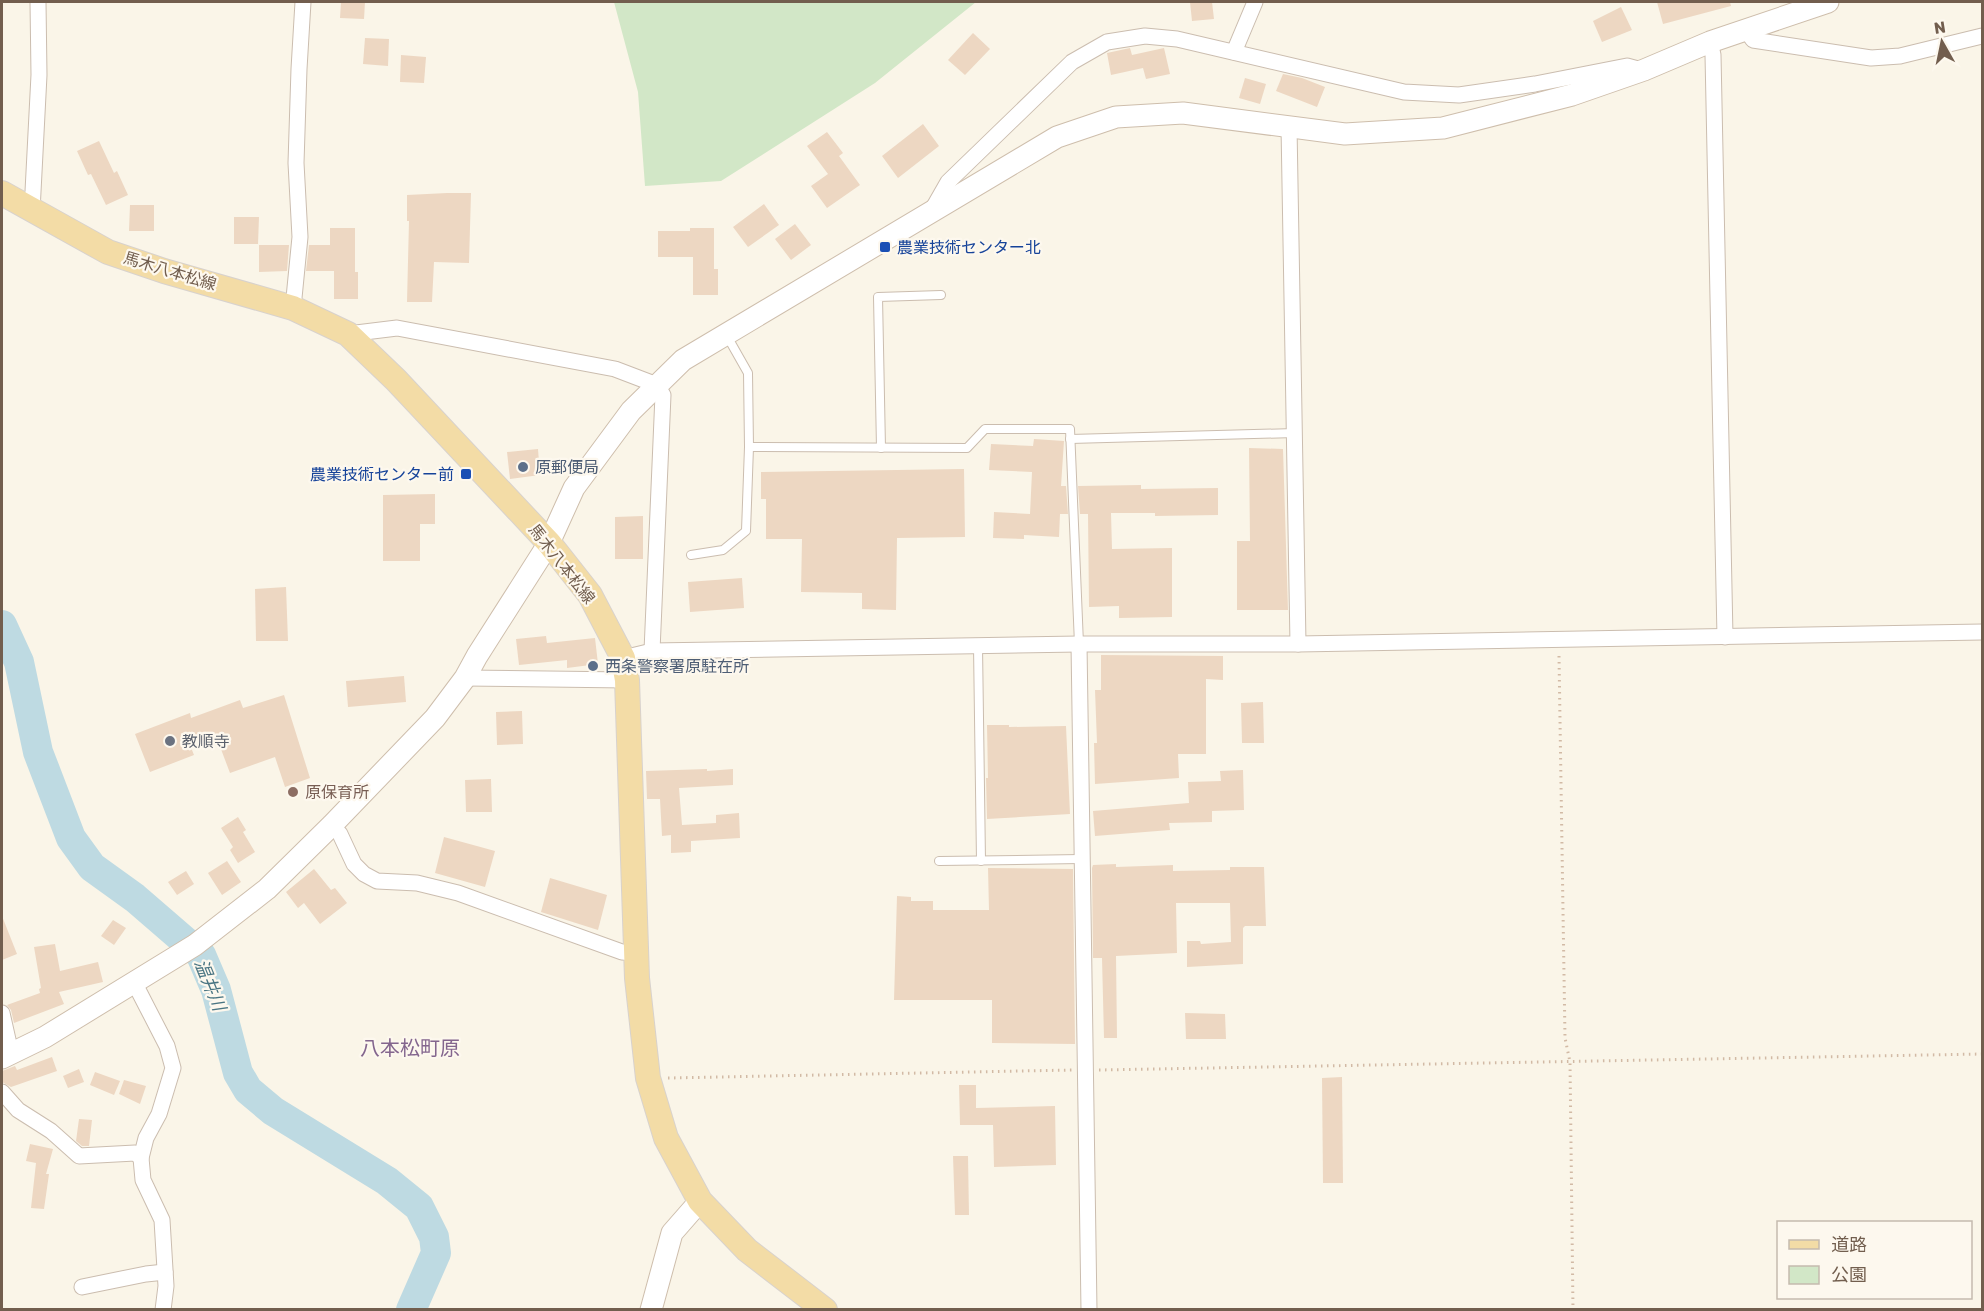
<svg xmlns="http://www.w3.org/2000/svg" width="1984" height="1311" viewBox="0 0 1984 1311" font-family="Rubik,'Noto Sans JP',sans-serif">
  <rect width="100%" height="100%" fill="#faf5e8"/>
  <polygon fill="#d2e7c7" points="614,2 976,2 875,83 721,181 645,186 638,92"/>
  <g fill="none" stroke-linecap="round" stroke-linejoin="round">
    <polyline stroke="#bedae2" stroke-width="30" points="2,625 19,662 38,752 71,838 92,867 135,898 201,955 216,990 238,1073 248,1090 273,1111 387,1181 419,1207 434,1237 436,1253 411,1310"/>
  </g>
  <g fill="#edd7c2">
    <polygon points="341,2 365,2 364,19 340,18"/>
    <polygon points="1190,2 1212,2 1214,19 1192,21"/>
    <polygon points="1657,2 1730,2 1731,6 1663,24"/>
    <polygon points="1621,7 1632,30 1602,42 1593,21"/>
    <polygon points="973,33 990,49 965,75 948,60"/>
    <polygon points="365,38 389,39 388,66 363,64"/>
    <polygon points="1130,48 1132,55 1164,48 1170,74 1146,79 1143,68 1111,75 1107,53"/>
    <polygon points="401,55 426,57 424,83 400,82"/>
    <polygon points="1283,74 1302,78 1325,87 1317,107 1276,91"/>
    <polygon points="1245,78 1266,84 1260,104 1239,98"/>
    <polygon points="923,124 939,146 898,178 882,156"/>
    <polygon points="827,132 843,153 839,156 860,185 827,208 811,186 828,174 807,146"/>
    <polygon points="99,141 114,173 117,171 128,195 106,205 91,174 88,175 77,151"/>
    <polygon points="447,193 471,193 469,263 434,262 432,302 407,302 409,221 407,221 407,195"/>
    <polygon points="764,204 779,225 748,247 733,227"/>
    <polygon points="130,205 154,205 154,231 129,231"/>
    <polygon points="234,217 259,217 258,244 234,244"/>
    <polygon points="795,224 811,245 791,260 775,239"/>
    <polygon points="330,228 355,228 355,272 358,272 358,299 334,299 334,271 306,271 309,245 330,245"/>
    <polygon points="690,228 714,228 714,269 718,269 718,295 693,295 693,257 658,257 658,231 690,231"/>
    <polygon points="259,245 289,245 287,271 259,272"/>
    <polygon points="1034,439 1064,441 1061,486 1066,486 1068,514 1060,514 1059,537 1024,535 1024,539 993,538 994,512 1030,514 1032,472 989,470 991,444 1033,446"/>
    <polygon points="1249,448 1283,449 1288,610 1237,610 1237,541 1250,541"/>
    <polygon points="538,449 540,475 510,479 507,452"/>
    <polygon points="964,469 965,537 897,538 896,610 862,609 862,593 801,592 802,539 766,539 766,499 761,499 761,472"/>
    <polygon points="1141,485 1141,489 1218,488 1218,515 1155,516 1155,513 1111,513 1112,549 1172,548 1172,617 1119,618 1119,606 1089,607 1088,514 1080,514 1078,486"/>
    <polygon points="435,494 435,524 420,524 420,561 383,561 383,495"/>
    <polygon points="643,516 643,559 615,559 615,517"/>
    <polygon points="742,578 744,608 690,612 688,582"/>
    <polygon points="286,587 288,641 256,641 255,589"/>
    <polygon points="546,636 547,643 595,638 598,664 567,668 567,660 519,665 516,639"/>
    <polygon points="1101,655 1223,656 1223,680 1206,679 1206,754 1178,754 1179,778 1095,784 1094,743 1097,743 1095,690 1101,690"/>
    <polygon points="404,676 406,702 348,707 346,681"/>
    <polygon points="284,695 310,778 285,787 275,757 230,773 216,736 190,745 194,755 150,772 135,734 190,713 191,718 240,700 243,708"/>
    <polygon points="1263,702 1264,743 1242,743 1241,703"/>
    <polygon points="522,711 523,744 497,745 496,712"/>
    <polygon points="987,725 1009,725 1009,727 1066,726 1070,814 987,819 986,778 988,778"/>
    <polygon points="707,769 707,771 733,769 733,785 679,788 682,825 716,823 716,815 739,813 740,838 691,841 691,852 671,853 671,835 662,836 660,799 647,799 646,771"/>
    <polygon points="1243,770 1244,810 1212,811 1212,822 1169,823 1170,830 1095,836 1093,811 1189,803 1188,782 1221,781 1220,771"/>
    <polygon points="491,779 492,812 466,812 465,780"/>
    <polygon points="238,817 246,830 243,832 255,852 238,863 230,850 233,847 221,828"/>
    <polygon points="444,837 495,851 485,887 435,873"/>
    <polygon points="227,861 241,882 222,895 208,873"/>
    <polygon points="1116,864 1116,867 1173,865 1173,871 1230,870 1230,867 1264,867 1266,926 1245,926 1243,928 1243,964 1187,967 1187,941 1200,941 1201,944 1231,942 1230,903 1176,903 1177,953 1116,956 1117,1038 1104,1038 1102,958 1093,958 1092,868 1093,865"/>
    <polygon points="988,868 1073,869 1075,1044 992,1043 992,1000 894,1000 897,896 911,897 911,901 933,901 933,910 989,910"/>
    <polygon points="314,869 331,890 335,888 347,903 320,924 304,903 298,908 286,892"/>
    <polygon points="186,871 194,884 177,895 168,882"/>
    <polygon points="550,878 607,895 598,930 541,912"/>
    <polygon points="2,916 17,954 2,960"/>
    <polygon points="113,920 126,928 114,945 101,936"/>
    <polygon points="55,944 60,971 98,962 103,982 59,992 64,1004 14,1023 11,1010 7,1005 40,993 39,989 41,988 34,947"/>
    <polygon points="1185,1013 1225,1014 1226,1039 1186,1039"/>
    <polygon points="52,1057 57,1071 11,1087 2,1082 2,1071 15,1066 17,1070"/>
    <polygon points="79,1069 84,1082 68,1088 63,1076"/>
    <polygon points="95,1072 120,1081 114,1095 90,1085"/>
    <polygon points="1342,1077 1343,1183 1323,1183 1322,1078"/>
    <polygon points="124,1080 146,1086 140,1104 119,1094"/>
    <polygon points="959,1085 976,1085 976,1108 1055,1106 1056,1165 994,1167 993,1125 960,1125"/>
    <polygon points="79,1119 92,1120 89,1146 82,1146 76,1141"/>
    <polygon points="30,1144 53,1149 46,1174 49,1174 44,1209 31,1208 36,1163 26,1161"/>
    <polygon points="953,1156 968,1156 969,1215 955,1215"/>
  </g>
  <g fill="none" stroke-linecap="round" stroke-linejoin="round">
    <g stroke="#cbbdaf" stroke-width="10">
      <g id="lane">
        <polyline points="1070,439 1295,433"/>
        <polyline points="749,447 967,448 985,429 1070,429 1079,644"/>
        <polyline points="881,448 878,297 941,295"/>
        <polyline points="691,555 723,550 746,531 749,447 748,373 727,336"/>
        <polyline points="978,646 981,861"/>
        <polyline points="939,861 1081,859"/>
      </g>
    </g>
    <g stroke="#cbbdaf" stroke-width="17">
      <g id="street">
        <polyline points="1746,30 1753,40 1871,58 1900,56 1982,36"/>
        <polyline points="1710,42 1713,55 1725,637"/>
        <polyline points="1234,52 1255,2"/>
        <polyline points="1289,126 1298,644"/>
        <polyline points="932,210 948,182 1072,62 1107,42 1145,36 1177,39 1404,92 1459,95 1535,84 1627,66 1638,69"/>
        <polyline points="32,211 39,75 38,2"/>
        <polyline points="293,308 300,237 296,163 299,69 303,2"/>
        <polyline points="348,334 397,328 615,369 657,385 663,395 652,651"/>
        <polyline points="1079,644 1089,1310"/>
        <polyline points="623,658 652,651 1079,644 1298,644 1982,632"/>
        <polyline points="465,678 627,680"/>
        <polyline points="332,825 340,834 354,864 364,874 377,881 417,883 458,893 622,952 637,953"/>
        <polyline points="134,982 167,1046 173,1068 159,1114 146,1138 141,1158"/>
        <polyline points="2,1013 11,1053"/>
        <polyline points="2,1092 18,1110 51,1131 79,1156 135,1153 141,1158 143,1180 162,1220 166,1286 163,1310"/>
        <polyline points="82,1287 146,1274 165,1272"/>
      </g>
    </g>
    <g stroke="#cebeac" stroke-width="23">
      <g id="secondary">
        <polyline points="2,1058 45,1037 195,945 267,889 332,825 435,718 465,678 477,656 549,543 574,488 631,411 683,360 1057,137 1116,117 1183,113 1345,134 1443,128 1572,95 1644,70 1710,42 1828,2"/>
        <polyline points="651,1310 672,1233 700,1201"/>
      </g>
    </g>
    <g stroke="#d8d2cd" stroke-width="26">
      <polyline id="primary" points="2,193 108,252 164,271 293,308 348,334 396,380 549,543 590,595 623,658 627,680 637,978 648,1078 666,1138 700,1201 747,1250 825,1310"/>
    </g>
    <g stroke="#d2baa5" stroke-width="3" stroke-dasharray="1.5 4.5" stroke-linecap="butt">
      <polyline points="1559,656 1565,1038 1570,1062 1573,1310"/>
      <polyline points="1099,1070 1982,1054"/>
      <polyline points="668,1078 1072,1070"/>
    </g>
    <use href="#lane" stroke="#fff" stroke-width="8"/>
    <use href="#street" stroke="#fff" stroke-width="15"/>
    <use href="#secondary" stroke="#fff" stroke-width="21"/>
    <use href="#primary" stroke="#f3dca6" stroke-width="24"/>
  </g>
  <g fill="#1a4fb4" stroke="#fdf8ee" stroke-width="2">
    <rect x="879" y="241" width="12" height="12" rx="3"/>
    <rect x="460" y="468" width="12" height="12" rx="3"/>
  </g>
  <g fill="#5c6f8a" stroke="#fdf8ee" stroke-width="2">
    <circle cx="523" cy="467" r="6"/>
    <circle cx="593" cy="666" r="6"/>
  </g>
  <circle fill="#6b7280" stroke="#fdf8ee" stroke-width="2" cx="170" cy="741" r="6"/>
  <circle fill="#8d6e63" stroke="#fdf8ee" stroke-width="2" cx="293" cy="792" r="6"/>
  <g text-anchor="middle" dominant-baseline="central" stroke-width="4.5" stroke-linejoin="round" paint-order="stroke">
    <g font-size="16" fill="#164399" stroke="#fdf8ee" text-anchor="start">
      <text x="897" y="247">農業技術センター北</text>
      <text x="454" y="474" text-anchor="end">農業技術センター前</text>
    </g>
    <g font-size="16" fill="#725e4e" stroke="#fdf8ee">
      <text transform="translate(170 271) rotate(17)">馬木八本松線</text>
      <text transform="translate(562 564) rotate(52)">馬木八本松線</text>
    </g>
    <g font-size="16" fill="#4e5e75" stroke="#fdf8ee" text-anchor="start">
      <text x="535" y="467">原郵便局</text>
      <text x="605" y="666">西条警察署原駐在所</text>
    </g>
    <g font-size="16" fill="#5b616d" stroke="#fdf8ee" text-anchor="start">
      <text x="182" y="741">教順寺</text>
    </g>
    <g font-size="16" fill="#785e54" stroke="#fdf8ee" text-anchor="start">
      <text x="305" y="792">原保育所</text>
    </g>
    <g font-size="18" font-style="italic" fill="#4a7583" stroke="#fdf8ee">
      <text transform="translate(210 985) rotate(68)">温井川</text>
    </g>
    <g font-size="20" fill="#84668e" stroke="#fdf8ee">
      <text x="410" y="1048">八本松町原</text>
    </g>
  </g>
  <rect width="1984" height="1311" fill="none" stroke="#725e4e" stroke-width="6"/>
  <rect x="1777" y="1221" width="195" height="78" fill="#fdf8ee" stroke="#c5baae" stroke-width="1.5"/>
  <rect x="1789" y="1240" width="30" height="9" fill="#f3dca6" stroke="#c5baae" stroke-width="1.5"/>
  <text x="1831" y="1251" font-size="18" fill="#725e4e">道路</text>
  <rect x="1789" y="1266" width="30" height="18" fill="#d2e7c7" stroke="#c5baae" stroke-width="1.5"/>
  <text x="1831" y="1281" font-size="18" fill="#725e4e">公園</text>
  <g transform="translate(1942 42) rotate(351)" stroke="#fdf8ee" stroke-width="4.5" paint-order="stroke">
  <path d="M0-4.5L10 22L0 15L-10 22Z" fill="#725e4e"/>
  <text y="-9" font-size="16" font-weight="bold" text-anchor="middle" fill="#725e4e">N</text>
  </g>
</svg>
